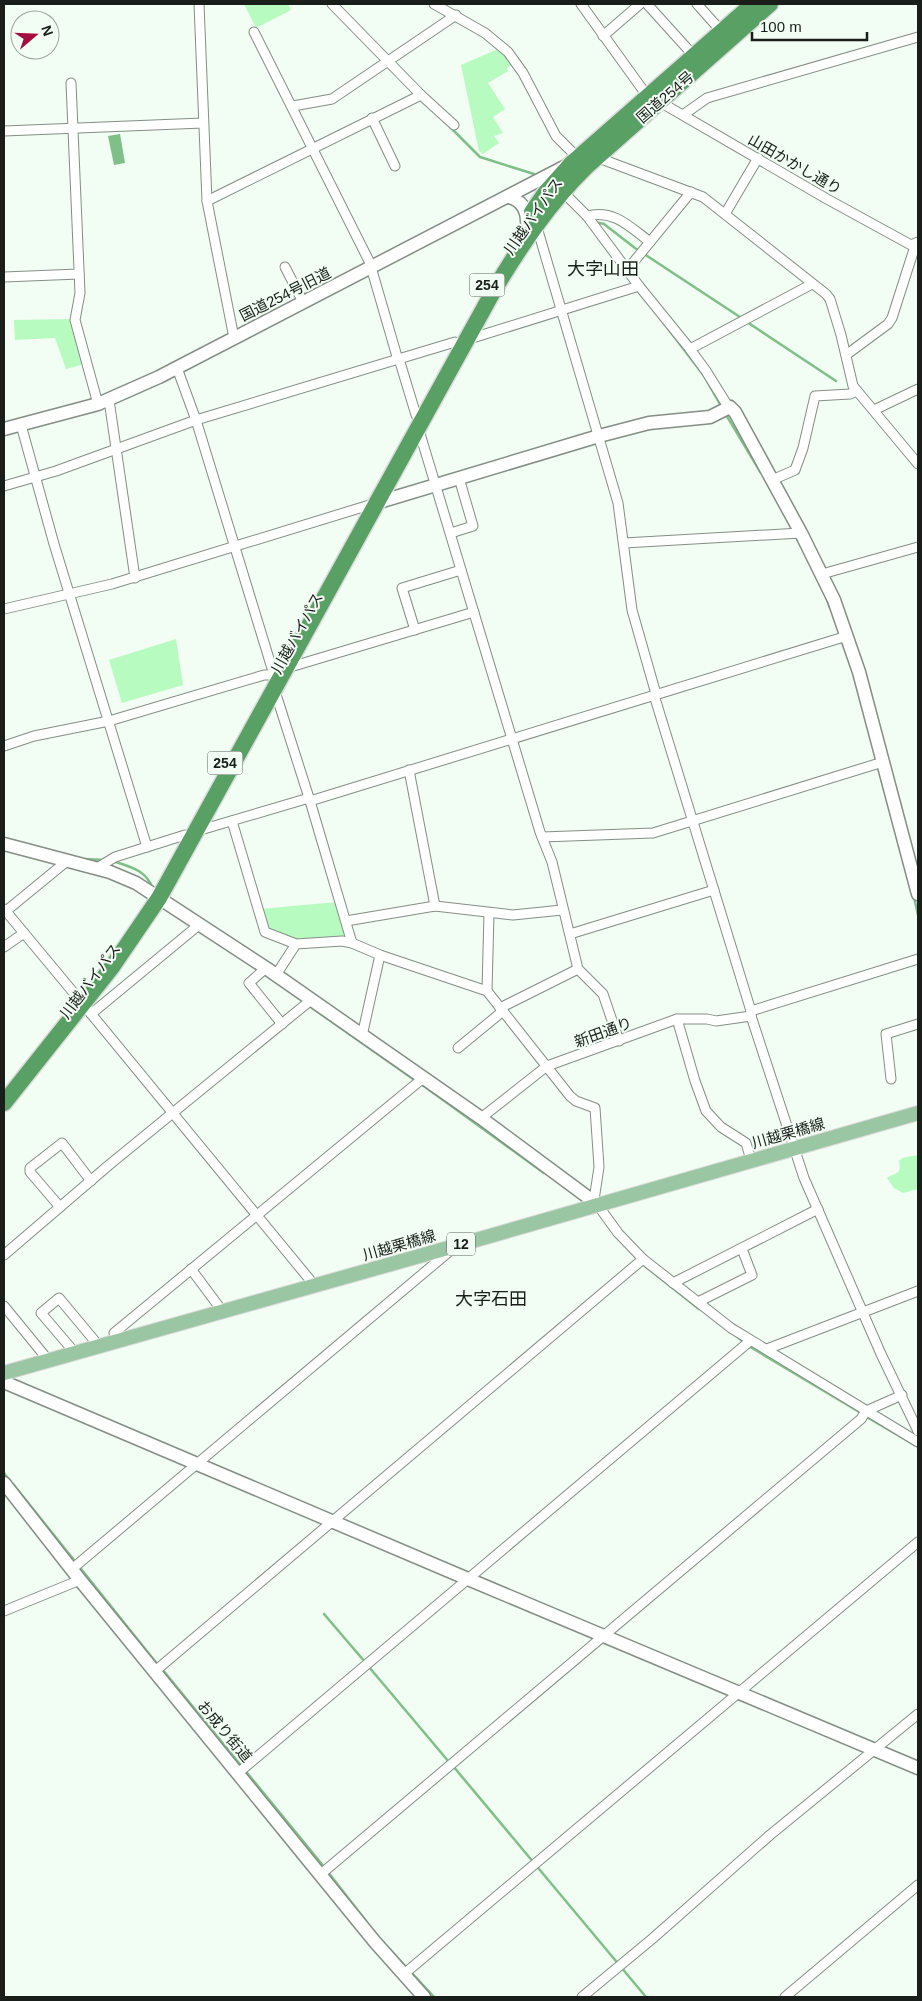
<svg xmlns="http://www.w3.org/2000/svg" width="922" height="2001" viewBox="0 0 922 2001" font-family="Arial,'Noto Sans JP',sans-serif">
  <rect width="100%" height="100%" fill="#f2fdf3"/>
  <g fill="#b8fbc0">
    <polygon points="244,4 288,4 291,10 256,28"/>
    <polygon points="498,49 513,65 507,68 508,71 488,83 505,109 493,117 503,133 494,136 499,143 483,154 479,151 461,65"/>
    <polygon points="71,319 84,364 66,369 55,338 15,340 14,320"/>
    <polygon points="176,639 183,685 122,703 109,660"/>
    <polygon points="337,902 348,937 297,942 266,931 260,909"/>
    <path d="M918,1155V1189L903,1193L894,1188L887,1178C896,1172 902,1175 899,1161L902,1158Z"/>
  </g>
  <polygon fill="#7ec087" points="120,134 125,163 114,165 108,136"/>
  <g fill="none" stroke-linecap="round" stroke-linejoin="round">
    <g stroke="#7ec087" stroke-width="2.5">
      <polyline points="450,127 480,157 534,174"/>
      <polyline points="595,222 604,224 635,248 743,319"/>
      <polyline points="663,322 704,376 721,406"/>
      <polyline points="747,322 836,381"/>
      <polyline points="725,413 761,473"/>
      <polyline points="826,597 830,608"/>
      <polyline points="83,859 105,860"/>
      <path d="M113,861C131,867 146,870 153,889"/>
      <polyline points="914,897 918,915"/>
      <polyline points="290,992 304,1002"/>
      <polyline points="308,1005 416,1081"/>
      <polyline points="421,1084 544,1173"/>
      <polyline points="641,1263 699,1309"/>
      <polyline points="734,1334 747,1345 861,1413"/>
      <polyline points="865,1416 918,1447"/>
      <polyline points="4,1473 9,1480"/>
      <polyline points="13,1484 158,1665"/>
      <polyline points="324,1614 365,1662"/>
      <polyline points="369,1667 449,1762"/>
      <polyline points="162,1669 325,1868"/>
      <polyline points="453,1766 646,1997"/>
      <polyline points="328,1872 366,1921"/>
      <polyline points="384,1943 407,1968"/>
      <polyline points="411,1972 434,1997"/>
    </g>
    <g stroke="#848e85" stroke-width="11">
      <g id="street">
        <polyline points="199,4 207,201 234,338"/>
        <polyline points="332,4 421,95 454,125"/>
        <polyline points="434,4 485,33 508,52 523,73 556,136 578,158"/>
        <polyline points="581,4 648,97"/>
        <polyline points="647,4 694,56"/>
        <polyline points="697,4 722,32"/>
        <polyline points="254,32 372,267"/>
        <polyline points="603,36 640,4"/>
        <polyline points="71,83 80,293 75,320 98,404"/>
        <polyline points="660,102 827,199 911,245 918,242"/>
        <polyline points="293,106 332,99 456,15"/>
        <polyline points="683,115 707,98 918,37"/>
        <polyline points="372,118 395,166"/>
        <polyline points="4,131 203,123"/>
        <polyline points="596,157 703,197 826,294 830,299 841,335 853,386 918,464"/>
        <polyline points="562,191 587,216 639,286 690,349 706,371 729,408"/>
        <polyline points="207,201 421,95"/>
        <polyline points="725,214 758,158"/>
        <path d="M587,216C614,209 630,227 650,242"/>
        <polyline points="536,224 618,503 632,610 656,694"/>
        <polyline points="285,267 303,302"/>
        <polyline points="371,267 398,360"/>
        <polyline points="627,270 691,192"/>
        <polyline points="4,277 79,274"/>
        <polyline points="466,340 639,286"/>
        <polyline points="690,349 812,284"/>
        <polyline points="846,355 888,324 892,318 916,243"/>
        <polyline points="399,359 416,415"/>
        <polyline points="177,368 196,420 455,342"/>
        <polyline points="109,400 135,578"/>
        <polyline points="874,410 918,389"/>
        <polyline points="21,425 54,544 147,847"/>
        <polyline points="418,427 540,832 552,862 578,969 603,994 619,1041"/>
        <polyline points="772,480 795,470 803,448 815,396 850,394 857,391"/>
        <polyline points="4,486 56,471 196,420 274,675 264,675 109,721 34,736 4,746"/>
        <polyline points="451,533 473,526 459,478"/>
        <polyline points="624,543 801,533"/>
        <polyline points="822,574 918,547"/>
        <polyline points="4,609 112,584 376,503"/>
        <polyline points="415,630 402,588 461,570"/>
        <polyline points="287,668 474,612"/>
        <polyline points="274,688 310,801 352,943"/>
        <polyline points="654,695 751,1011 751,1016 804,1178 881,1354 918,1431"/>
        <polyline points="409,770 435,906"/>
        <polyline points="310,801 847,636"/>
        <polyline points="232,821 265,932 296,944 342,941 352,943 380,955 487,991 570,1096 576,1101 595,1108 599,1167 594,1200"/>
        <polyline points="197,831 309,798"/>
        <polyline points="542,837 653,833 883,762"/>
        <polyline points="97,868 115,857 185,835"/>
        <polyline points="4,909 78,998"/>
        <polyline points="6,911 67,861"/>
        <polyline points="346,921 435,906 513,915 562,910"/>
        <polyline points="570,934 714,890"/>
        <polyline points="4,947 24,933"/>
        <polyline points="266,968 249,983 282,1024"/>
        <polyline points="276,975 296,944"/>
        <polyline points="487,991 489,913"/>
        <polyline points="83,1004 315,1286"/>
        <polyline points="500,1008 578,969"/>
        <polyline points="751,1011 918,959"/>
        <polyline points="91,1014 200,924"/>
        <polyline points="677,1019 695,1081 706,1111 721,1127 746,1143 751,1160"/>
        <polyline points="362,1036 380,955"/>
        <polyline points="458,1048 503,1011"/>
        <polyline points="891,1079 886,1034 918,1024"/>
        <polyline points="481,1118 547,1066 677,1019 707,1019 716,1021 751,1016"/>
        <polyline points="597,1204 618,1233 643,1259 731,1328 918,1442"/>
        <polyline points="60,1207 30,1172 30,1168 62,1143 91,1181"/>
        <polyline points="4,1255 109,1165 311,1000"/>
        <polyline points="191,1269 223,1312"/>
        <polyline points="673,1283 818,1209"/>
        <polyline points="698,1302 752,1275 742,1249"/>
        <polyline points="4,1306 49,1361"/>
        <polyline points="117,1341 114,1333 422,1079"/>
        <polyline points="767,1349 918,1291"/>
        <polyline points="72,1354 70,1347 41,1313 59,1298 94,1340 96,1347"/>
        <polyline points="72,1569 451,1250"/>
        <polyline points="4,1611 80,1580"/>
        <polyline points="154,1672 643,1259"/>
        <polyline points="238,1773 750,1341"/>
        <polyline points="321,1874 861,1419 866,1411 902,1395"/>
        <polyline points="404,1974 918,1542"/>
        <polyline points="582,1997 652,1939 770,1835 918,1714"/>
        <polyline points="785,1997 918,1885"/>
      </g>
    </g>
    <g stroke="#848e85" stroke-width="15">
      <g id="secondary">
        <path d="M509,197C521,200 527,209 527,222"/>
        <polyline points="4,429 98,404 159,377 566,166"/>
        <polyline points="376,503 599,436 649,423 710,417 730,407 735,412 801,533 834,600 859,672 918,894"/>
        <polyline points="4,844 110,872 136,883 266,968 481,1118 597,1204"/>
        <polyline points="4,1382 468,1579 918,1768"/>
        <polyline points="4,1483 80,1580 375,1942 424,1997"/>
      </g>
    </g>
    <g stroke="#dadbdb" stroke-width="16">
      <polyline id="primary" points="4,1373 455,1246 918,1113"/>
    </g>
    <g stroke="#dadbdb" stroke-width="19">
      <g id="highway">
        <polyline points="532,212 546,192 571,164 753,4"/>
        <path d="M4,1103L112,967L159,898L494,290C521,245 549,203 587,166L770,4"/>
      </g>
    </g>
    <use href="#street" stroke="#fff" stroke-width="9"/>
    <use href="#secondary" stroke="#fff" stroke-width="12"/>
    <use href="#primary" stroke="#9bc6a3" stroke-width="14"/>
    <use href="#highway" stroke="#59a065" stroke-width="16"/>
  </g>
  <g text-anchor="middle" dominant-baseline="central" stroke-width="4" stroke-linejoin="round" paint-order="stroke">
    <g fill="#f2fdf3" stroke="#5b615c" stroke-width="1">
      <rect x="469.5" y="273.5" width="35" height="23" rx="4"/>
      <rect x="207.5" y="751.5" width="35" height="23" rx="4"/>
      <rect x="447" y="1232.5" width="28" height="23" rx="4"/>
    </g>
    <g font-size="14" font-weight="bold" fill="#1a1e1b">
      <text x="487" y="285">254</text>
      <text x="225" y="763">254</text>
      <text x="461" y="1244">12</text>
    </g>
    <g font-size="15" fill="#1a1e1b" stroke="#f2fdf3">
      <text transform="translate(665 97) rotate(-41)">国道254号</text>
      <text transform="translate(795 164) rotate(30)">山田かかし通り</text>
      <text transform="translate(533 216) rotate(-55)">川越バイパス</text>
      <text transform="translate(285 294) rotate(-27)">国道254号旧道</text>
      <text transform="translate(297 633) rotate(-61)">川越バイパス</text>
      <text transform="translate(90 981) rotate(-53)">川越バイパス</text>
      <text transform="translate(603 1032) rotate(-20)">新田通り</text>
      <text transform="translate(788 1133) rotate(-16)">川越栗橋線</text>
      <text transform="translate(399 1245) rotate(-16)">川越栗橋線</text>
      <text transform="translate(225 1731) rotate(50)">お成り街道</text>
    </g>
    <g font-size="18" fill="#1a1e1b" stroke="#f2fdf3">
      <text x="603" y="269">大字山田</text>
      <text x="491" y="1299">大字石田</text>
    </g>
  </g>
  <rect width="922" height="2001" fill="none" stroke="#1a1e1b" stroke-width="10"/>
  <g transform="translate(35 35) rotate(71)"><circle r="24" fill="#f2fdf3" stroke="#9ca49d"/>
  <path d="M0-4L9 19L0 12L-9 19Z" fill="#a50c3f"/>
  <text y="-8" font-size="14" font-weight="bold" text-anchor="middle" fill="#1a1e1b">N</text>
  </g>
  <path d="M752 32v8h115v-8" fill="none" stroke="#1a1e1b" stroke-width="2.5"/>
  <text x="760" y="32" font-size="15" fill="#1a1e1b" stroke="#f2fdf3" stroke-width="4" paint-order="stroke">100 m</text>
</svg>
